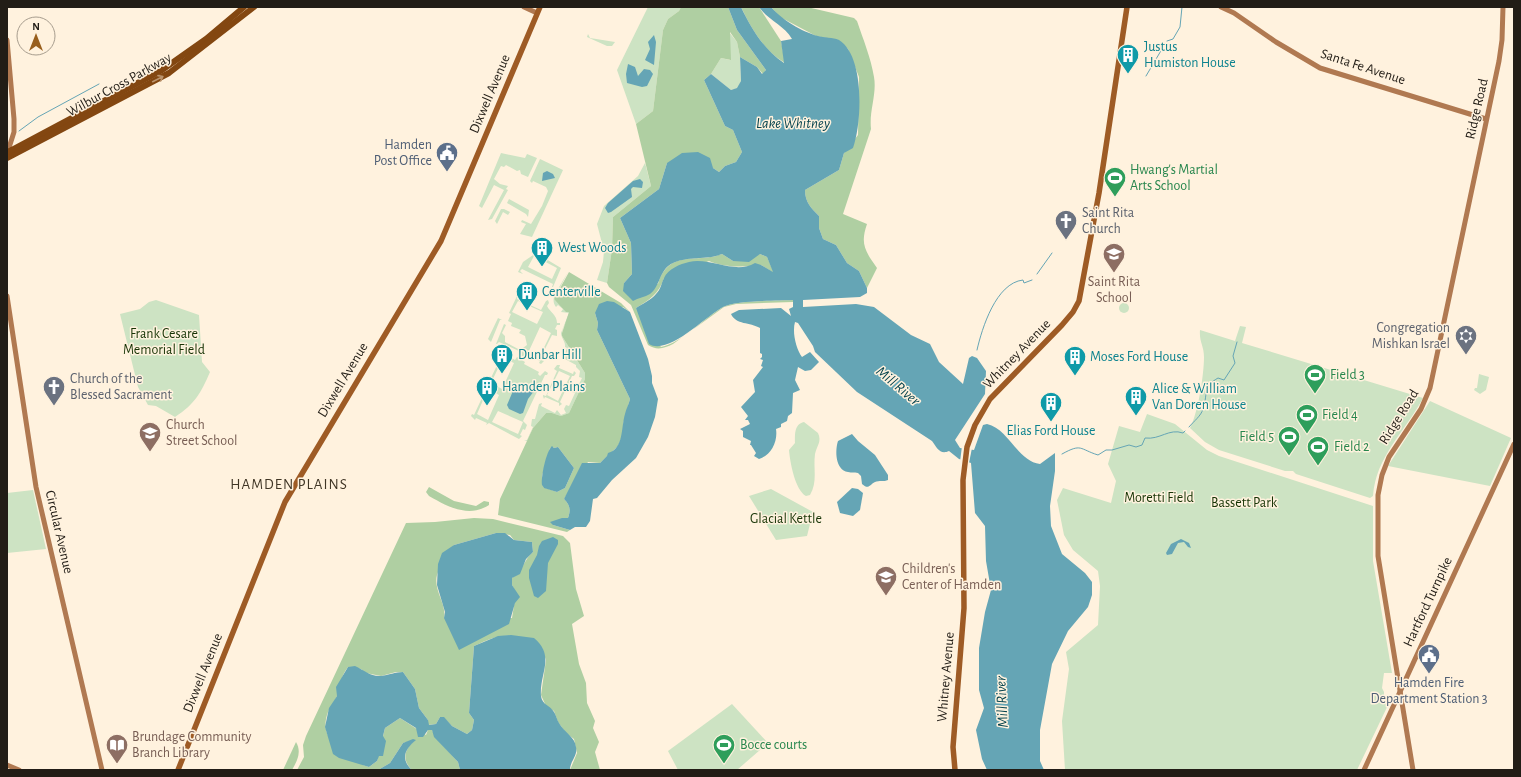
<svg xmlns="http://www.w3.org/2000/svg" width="1521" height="777" viewBox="0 0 1521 777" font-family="'Alegreya Sans',sans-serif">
  <rect width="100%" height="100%" fill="#fff2de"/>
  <g fill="#cde3c3" fill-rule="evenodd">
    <polygon points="648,7 681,7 679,11 668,19 663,30 653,111 636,124 617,70"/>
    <polygon points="729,32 737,42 740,57 741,81 738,88 731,90 711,74 721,58 730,60"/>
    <polygon points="588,34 590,38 615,42 612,46 607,46 587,37"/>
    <polygon points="501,153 525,158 527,154 537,158 528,177 521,174 520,170 517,171 506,165 504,167 501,166 494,179 500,184 508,186 506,189 508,190 492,219 488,220 504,190 494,185 482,208 479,206"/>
    <polygon points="540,159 563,170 532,237 520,234 526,224 521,222 522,220 531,224 542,206 548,191 546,187 533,181 532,183 530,181"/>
    <polygon points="645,163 651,186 613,217 612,249 607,283 597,280 603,262 604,251 597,224 604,206 638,176"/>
    <polygon points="509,199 529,210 528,217 526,214 507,203"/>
    <polygon points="501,209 504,209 510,212 508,215 503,212 497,224 495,221"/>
    <path d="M536,253L561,268L553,287H552L553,284L522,269L520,271L523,274L518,272L523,262ZM534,256L557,268L552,279L528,267Z"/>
    <path d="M568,272L554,299L570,312C569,321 561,327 562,336L585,373V379L569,413L561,416L552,413H546L533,428L527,441L524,440H527L533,427L531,426L532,419H535L539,404L542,403L541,406L555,413L557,410L561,415L566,413L564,409L566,405L569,406L575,393L572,392L573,389L576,390L582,378L579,377L580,371L576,367V365L563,358L567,348L565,347C566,342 561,338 561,333L569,313L561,312L563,309L558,305L556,307C553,303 553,299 555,294Z"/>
    <path d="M517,296V299L541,310L546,301L548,300L549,303L547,306C550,312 557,315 557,323H560V325H557L555,329L557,330V336L552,335L540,359L544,361L541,364L539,363L540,361L528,355L526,358L518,354L519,351L499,342L497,344H496L504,324L506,325L502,333L505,336V342L520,350L527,345L525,336L519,333L521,330L511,326L512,323L508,321L511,314L509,313ZM518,301L543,312L537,324L512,312ZM540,327L551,333L539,358L528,353Z"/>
    <path d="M156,300L199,315L202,362L210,372C201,393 195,404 175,417L156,406L148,405L138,387L120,314L140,309L149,302Z"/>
    <circle cx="1124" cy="308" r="5"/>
    <polygon points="498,318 502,320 500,320 491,342 488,339"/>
    <path d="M1240,326L1246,327L1242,343L1423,398C1405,432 1376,456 1373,496L1370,498L1296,474L1293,471H1285L1219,450L1205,442L1190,428C1198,413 1204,375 1204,357C1204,346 1199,342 1200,330L1235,341Z"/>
    <path d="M501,351L515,360L517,357L525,362L524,364L539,372L538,374L540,376L545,371L548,373L547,375H545L523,421L527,425L525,430L523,429L520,435L522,436L519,439L489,423L486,425L487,423L476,418L475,420L471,416L472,414L474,415L487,387L492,388L488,384L501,357L499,355ZM503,358L514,363L502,389L491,383ZM488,389L499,395L488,420L477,414ZM498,411L523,422L518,434L492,422Z"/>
    <path d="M557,365H560L559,368L573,374L574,371L576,373L574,376H572L560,402L562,404L559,406V403L545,397L544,399L543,396V395L546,396L557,371L554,369ZM559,371L570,376L558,401L547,395Z"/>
    <polygon points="1479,374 1489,377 1486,390 1480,394 1474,390 1475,388 1477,388"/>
    <polygon points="1430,401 1511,438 1490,486 1388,466"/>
    <polygon points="1147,414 1175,424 1207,450 1219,456 1373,506 1373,561 1392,673 1384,673 1382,688 1384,692 1384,702 1389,703 1357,770 1065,770 1062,721 1069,669 1066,652 1098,625 1100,586 1098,571 1073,550 1064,535 1057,500 1063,488 1111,503 1116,481 1108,464 1119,426 1140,432"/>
    <path d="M804,422L818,433C822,442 817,445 815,454C813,468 818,482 810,495L806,496C795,490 790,462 789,450L795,443C795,435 794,424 804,422Z"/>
    <polygon points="771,489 813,512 807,536 776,540 749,496"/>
    <polygon points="33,490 46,549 7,553 7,493"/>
    <polygon points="732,704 768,743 737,770 678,770 668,751"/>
  </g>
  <g fill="#afcfa2" fill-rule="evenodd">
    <path d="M681,7H728L737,30L766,70L763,74L757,67L740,57L737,42L730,32L731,60L721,58L711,74L704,80L725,126L733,130L742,152L736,162L725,166L719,172L713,168L667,163L659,189L620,218L631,243L632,274L624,283L658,284C669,248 698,264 722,254L733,261L760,254L767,257L774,273L761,265C745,267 725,268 709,261L664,278C659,294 649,300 636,308L661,347C682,343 704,318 723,307C735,300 776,301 793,300V302L736,304L724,307L673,344C665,348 657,351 648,345L631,305L609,287L607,283L612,249L613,217L651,186L636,124L653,111L663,30L668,19L679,11Z"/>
    <path d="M741,7H759L781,41L785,63C764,51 751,28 741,7Z"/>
    <path d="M771,7H807L854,18L857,21C863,39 871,58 874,77C877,94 869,111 871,129L843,214L867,224C860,244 865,251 877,268L867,288L859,271L847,263L836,245L823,239L819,228V216C811,208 805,202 805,190L839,170L844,153L858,135L859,77L848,49L838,40L816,36L780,17Z"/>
    <path d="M569,272L621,303L630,312L623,307L595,313L598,323L597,330L630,399L623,424L624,432L618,446L600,463L588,462L564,499C570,505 571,510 568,518L553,525L570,530L567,532L498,515L500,499L533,428L546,413H552L561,416L569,413L585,379V373L562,336V333L569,312H566L554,299ZM553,447L554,448L558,447L574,468L565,488L557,492L543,487L542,476L550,448Z"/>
    <path d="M429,487L454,501L476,506L484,501L489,502V505C469,518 448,507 429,496L426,492Z"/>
    <path d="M474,518L493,519L563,536L570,543L576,589L584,616L572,624L579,664L586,683L587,703L595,721L593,728L599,742L595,752L600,770H570L577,753L574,739L566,733L558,722L554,711L546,706L541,695L546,660L542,648C512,632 504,632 474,646L469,713L474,720L472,730L467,734L452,726L443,717H440L436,724L428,725V720L419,708L415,689L403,672H396L381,676L366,673L361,669L348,667C340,677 341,685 337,696C334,703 329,708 327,715C319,742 345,752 363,765L369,767L377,761L385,728L400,718L426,735L428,730H432L436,738L458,762L460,770H412C401,759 405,749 415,740L403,743L390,763L378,770H297L304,757L303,745L306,736L406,523L435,522ZM496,533L510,535L514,540L532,542L533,552C522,562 525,569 512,578V585L516,593L512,618H444C447,604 433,590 437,575C440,565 449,554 454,545Z"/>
    <path d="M296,742C302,752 297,761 292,770H283Z"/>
  </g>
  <g fill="#65a5b5">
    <path d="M728,7H741C751,28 764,50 784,63L781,41L792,39C784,25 769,21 759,7H771C781,19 802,32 818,36C824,38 833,37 839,40C865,56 862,123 853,148L844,153L839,170L805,190C805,202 811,208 819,216V228L823,239L836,245L847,263L859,271L867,288V293L860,297L803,300V307L856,304L874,307L911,335L930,344L939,362L963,384L969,358L972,356L977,358L986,371L985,394L955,440L960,448L974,450L983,425L987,424C1008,428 1018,462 1040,464L1055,453V471L1050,506L1051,526L1062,554L1085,573L1092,582V595L1088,607L1068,631L1052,664L1040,730V761L1044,770H987L982,759L976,730L984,708L979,690V648L985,612L991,590L986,561L985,526L975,513L971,463L959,459L949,451C940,455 937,448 932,441L857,392L815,352L813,346L798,323L795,322C792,332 796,349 802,357L810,352L819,362L811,370L805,371L798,367L795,380L800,390L793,393L792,413L788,416L787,421L781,424V427L776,429C778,442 771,455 759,459L754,456L756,453L751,445H750L751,441L743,437V431L740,429L750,424L748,420H745L748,416L741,407L755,392L753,380L763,367L761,366L763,360L760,359L762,357V354L760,353V328C750,322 736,325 731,314L739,310L781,308L791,316L789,309L793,307V300C776,301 735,300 723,307C706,316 668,356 649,344L636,308C642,304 651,300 656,294C661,289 661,284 664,278C668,269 680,264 689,262C711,257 735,275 755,263L761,265L773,272L767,257L760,254L749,262L733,261L722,254C706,261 688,255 671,264C659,271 660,287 650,294C645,297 638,298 633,301L623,291L624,283L632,274L631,243L620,218L659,189L667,163L682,153L698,152L710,158L713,168L719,172L725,166L736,162L742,152L733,130L725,126L704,80L711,74L731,90L737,88L741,81L740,57L757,67L762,74L766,70L737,30Z"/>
    <polygon points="654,35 656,42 654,65 645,60 650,49 648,42"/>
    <polygon points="628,64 635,67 638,76 644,69 650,70 653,74 647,86 642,87 627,83 626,74"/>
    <polygon points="547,171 553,174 555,178 542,181 543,173"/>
    <polygon points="640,179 643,182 642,188 633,187 631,189 632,197 611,212 608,213 605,208 608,203 633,181"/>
    <path d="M607,301L614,302L630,312L648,359L652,376V383L658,399L655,417L648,437L636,458L612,480L597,498L593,499L590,521L586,527H575L570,530L553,525L550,522L562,518H568C571,510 570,505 564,499L582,463H600L607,456L608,453C624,449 621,427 625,414C626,409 629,404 630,399L597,330L598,323L595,313L599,304Z"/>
    <polygon points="520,383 531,388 534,391 528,399 523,413 520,414 509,409 507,405 515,386"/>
    <path d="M852,434L858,441L875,455L888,475V480C884,482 879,480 875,482C869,485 869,490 862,484L861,476L858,473C854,472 852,473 848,472C835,470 835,450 838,441Z"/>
    <path d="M552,446L554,448L558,447L574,468L565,488L557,492L544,488L542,485C541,476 546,452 552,446Z"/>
    <polygon points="852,488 858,489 863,493 860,510 853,516 840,513 837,502"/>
    <polygon points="496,533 505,533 514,540 532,542 533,552 526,559 520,574 512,578 512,585 520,597 515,603 509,624 459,650 444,618 445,612 437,585 438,564 442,553 454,545"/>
    <polygon points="553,537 558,540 558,544 548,563 546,591 538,598 534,596 529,578 529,570 537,555 539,546 542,541"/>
    <polygon points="1181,539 1189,543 1191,548 1188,547 1184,542 1178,543 1172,554 1167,555 1166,553 1171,544"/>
    <path d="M511,635L534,638C556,656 539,674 541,696C542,705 550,705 554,712C556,715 557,720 559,723C564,732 575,737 576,747C578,756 570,761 570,770H460L458,762L434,737L432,730H428L423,737H418L416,728L400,718L385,728L383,736L386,741L383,756H379L377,761L369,767L339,758L333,754L325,727L329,708L337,696L336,687L348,667L355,666C364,670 371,677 381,676C389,675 395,672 403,672L415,689L419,708L428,720L429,725L436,724L440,717H444L452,726L467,734L472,730L474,720L469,713L474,646L498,636Z"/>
    <path d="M413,739L416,740C405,749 400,759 412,770H378L390,763L403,743Z"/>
  </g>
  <polygon fill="#fff2de" points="962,446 972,448 969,463 960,462"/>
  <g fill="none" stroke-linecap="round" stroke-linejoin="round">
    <g stroke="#65a5b5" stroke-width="1">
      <polyline points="1167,41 1173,39 1180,27 1182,7"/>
      <polyline points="1146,76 1162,49"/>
      <polyline points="19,131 38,117 99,84"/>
      <polyline points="1037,274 1052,253"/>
      <path d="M977,350C982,328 996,283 1023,280L1024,283L1032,280"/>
      <path d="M1189,427C1194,421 1201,416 1203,409C1208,396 1202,387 1218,378L1224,380L1235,363L1233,356L1237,342"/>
      <path d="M1062,454C1082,443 1079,449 1098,455L1106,450H1112L1129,445L1136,447L1142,445L1145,438C1160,440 1169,428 1183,433L1185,431"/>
    </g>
    <g stroke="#b07951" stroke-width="5">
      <polyline points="524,7 537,13"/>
      <polyline points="1221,7 1234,13 1276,42 1320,68 1486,119"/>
      <polyline points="7,40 14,119 14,132 7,154"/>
      <polyline points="7,296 36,487 102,770"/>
      <polyline points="7,765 19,770"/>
      <polyline points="1364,770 1514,444"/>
      <polyline points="1413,770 1378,556 1378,495 1382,475 1389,457 1421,409 1430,388 1499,61 1502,40 1503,7"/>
    </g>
    <g stroke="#9e5b25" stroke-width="5.5">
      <polyline points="178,770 285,502 441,241 540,7"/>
      <polyline points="955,770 953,747 964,608 963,480 967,447 975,425 990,399 1062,325 1073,312 1079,301 1099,193 1127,7"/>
    </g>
    <g stroke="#834711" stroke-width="6">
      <polyline points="12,150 162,70 206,39 244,7"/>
      <polyline points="7,158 169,73 254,7"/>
    </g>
    <polyline stroke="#834711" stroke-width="6" points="7,152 12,150"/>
  </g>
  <defs><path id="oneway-shaft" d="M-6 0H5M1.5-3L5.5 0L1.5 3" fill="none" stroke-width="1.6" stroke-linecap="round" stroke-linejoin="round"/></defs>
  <use stroke="#bb946d" href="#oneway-shaft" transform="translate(158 79) rotate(-27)"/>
  <defs>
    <g id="building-pin" transform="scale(1.15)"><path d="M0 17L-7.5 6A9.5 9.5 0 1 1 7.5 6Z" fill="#0f9aa8" stroke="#fff2de"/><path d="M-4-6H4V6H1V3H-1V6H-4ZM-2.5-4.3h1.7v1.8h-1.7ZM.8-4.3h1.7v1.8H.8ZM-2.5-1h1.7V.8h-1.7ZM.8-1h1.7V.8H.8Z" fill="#fff"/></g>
    <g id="civic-pin" transform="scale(1.15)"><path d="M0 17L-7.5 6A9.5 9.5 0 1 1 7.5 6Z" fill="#5c6f8a" stroke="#fff2de"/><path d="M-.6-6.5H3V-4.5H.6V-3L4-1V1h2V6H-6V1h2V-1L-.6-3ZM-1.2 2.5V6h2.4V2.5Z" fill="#fff"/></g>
    <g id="stadium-pin" transform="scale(1.15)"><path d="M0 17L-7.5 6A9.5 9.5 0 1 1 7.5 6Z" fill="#2e9e5b" stroke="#fff2de"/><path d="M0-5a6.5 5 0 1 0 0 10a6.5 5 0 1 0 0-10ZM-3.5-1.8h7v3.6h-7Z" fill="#fff"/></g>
    <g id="church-pin" transform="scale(1.15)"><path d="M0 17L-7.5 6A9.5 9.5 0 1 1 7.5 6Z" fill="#6b7280" stroke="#fff2de"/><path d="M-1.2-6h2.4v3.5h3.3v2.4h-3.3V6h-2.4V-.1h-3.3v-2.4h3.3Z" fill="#fff"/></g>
    <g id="school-pin" transform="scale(1.15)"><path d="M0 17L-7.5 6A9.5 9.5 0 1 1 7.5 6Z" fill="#8d6e63" stroke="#fff2de"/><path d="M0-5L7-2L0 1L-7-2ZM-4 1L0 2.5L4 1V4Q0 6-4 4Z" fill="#fff"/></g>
    <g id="synagogue-pin" transform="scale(1.15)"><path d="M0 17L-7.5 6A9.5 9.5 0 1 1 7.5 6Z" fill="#6b7280" stroke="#fff2de"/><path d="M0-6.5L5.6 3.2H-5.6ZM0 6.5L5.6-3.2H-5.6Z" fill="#fff"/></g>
    <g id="library-pin" transform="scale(1.15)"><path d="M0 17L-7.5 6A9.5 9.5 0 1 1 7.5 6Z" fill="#8d6e63" stroke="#fff2de"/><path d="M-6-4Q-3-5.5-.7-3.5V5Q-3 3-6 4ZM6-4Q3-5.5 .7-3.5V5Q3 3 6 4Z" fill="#fff"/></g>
  </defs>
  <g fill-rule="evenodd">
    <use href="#building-pin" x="1128" y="55"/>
    <use href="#civic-pin" x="447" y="153"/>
    <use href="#stadium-pin" x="1115" y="178"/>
    <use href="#church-pin" x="1066" y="221"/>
    <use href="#building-pin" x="542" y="248"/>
    <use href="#school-pin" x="1114" y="254"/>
    <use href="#building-pin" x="527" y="292"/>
    <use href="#synagogue-pin" x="1466" y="336"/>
    <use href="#building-pin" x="502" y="355"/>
    <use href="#building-pin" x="1075" y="357"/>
    <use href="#stadium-pin" x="1315" y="375"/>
    <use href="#church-pin" x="54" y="387"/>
    <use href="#building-pin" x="487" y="387"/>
    <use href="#building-pin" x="1136" y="397"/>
    <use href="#building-pin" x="1051" y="403"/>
    <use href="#stadium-pin" x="1307" y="415"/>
    <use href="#school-pin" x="150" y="433"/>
    <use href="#stadium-pin" x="1289" y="437"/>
    <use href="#stadium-pin" x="1318" y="447"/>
    <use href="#school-pin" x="886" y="577"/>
    <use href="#civic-pin" x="1429" y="655"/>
    <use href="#library-pin" x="117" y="745"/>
    <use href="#stadium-pin" x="724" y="745"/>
  </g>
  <g text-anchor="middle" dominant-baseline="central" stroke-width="3" stroke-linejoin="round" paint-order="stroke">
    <g font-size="14" fill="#0d838f" stroke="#fff2de" text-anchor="start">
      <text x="1144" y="47">Justus<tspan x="1144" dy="16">Humiston House</tspan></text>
      <text x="558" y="248">West Woods</text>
      <text x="542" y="292">Centerville</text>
      <text x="518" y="355">Dunbar Hill</text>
      <text x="1090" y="357">Moses Ford House</text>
      <text x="502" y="387">Hamden Plains</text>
      <text x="1152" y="389">Alice &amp; William<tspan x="1152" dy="16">Van Doren House</tspan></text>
      <text x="1051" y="431" text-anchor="middle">Elias Ford House</text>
    </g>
    <g font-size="14" fill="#221d16" stroke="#fff2de">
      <text transform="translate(1363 67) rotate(18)">Santa Fe Avenue</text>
      <text transform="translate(119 85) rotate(-29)">Wilbur Cross Parkway</text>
      <text transform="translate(490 94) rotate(-67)">Dixwell Avenue</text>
      <text transform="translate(1477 109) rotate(-77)">Ridge Road</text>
      <text transform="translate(1017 354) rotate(-46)">Whitney Avenue</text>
      <text transform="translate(343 380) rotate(-59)">Dixwell Avenue</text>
      <text transform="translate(1399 417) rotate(-58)">Ridge Road</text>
      <text transform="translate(59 532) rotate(77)">Circular Avenue</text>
      <text transform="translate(1428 602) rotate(-65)">Hartford Turnpike</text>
      <text transform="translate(203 673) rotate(-68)">Dixwell Avenue</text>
      <text transform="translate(946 677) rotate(-85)">Whitney Avenue</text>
    </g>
    <g font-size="14" fill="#4e5e75" stroke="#fff2de" text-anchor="end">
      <text x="432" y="145">Hamden<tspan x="432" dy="16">Post Office</tspan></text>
      <text x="1429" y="683" text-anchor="middle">Hamden Fire<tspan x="1429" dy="16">Department Station 3</tspan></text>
    </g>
    <g font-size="14" fill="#27864d" stroke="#fff2de" text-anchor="start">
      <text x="1130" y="170">Hwang's Martial<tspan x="1130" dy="16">Arts School</tspan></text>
      <text x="1330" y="375">Field 3</text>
      <text x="1322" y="415">Field 4</text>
      <text x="1274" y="437" text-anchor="end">Field 5</text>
      <text x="1334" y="447">Field 2</text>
      <text x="740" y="745">Bocce courts</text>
    </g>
    <g font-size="14" fill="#5b616d" stroke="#fff2de" text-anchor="start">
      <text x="1082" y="213">Saint Rita<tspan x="1082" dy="16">Church</tspan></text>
      <text x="1450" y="328" text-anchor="end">Congregation<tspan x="1450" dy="16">Mishkan Israel</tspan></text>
      <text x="70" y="379">Church of the<tspan x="70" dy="16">Blessed Sacrament</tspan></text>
    </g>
    <g font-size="14" fill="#785e54" stroke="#fff2de" text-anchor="start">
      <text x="1114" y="282" text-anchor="middle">Saint Rita<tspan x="1114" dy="16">School</tspan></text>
      <text x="166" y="425">Church<tspan x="166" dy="16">Street School</tspan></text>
      <text x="902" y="569">Children's<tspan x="902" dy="16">Center of Hamden</tspan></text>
      <text x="132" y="737">Brundage Community<tspan x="132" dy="16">Branch Library</tspan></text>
    </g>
    <g font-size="14" fill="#173405" stroke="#fff2de">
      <text x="164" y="334">Frank Cesare<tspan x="164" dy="16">Memorial Field</tspan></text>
      <text x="1159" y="498">Moretti Field</text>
      <text x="1244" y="503">Bassett Park</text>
      <text x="786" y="519">Glacial Kettle</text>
    </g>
    <g font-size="15" font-style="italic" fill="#07444f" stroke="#fff2de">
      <text x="793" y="123">Lake Whitney</text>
      <text transform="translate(898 386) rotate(40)">Mill River</text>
      <text transform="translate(1002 702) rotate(-93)">Mill River</text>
    </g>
    <g font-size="15" letter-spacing="1" fill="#403626" stroke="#fff2de">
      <text x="289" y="484">HAMDEN PLAINS</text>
    </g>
  </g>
  <rect width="1521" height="777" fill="none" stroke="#221d16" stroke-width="16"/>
  <g transform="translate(36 36)"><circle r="19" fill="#fff2de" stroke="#a79d8e"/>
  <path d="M0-3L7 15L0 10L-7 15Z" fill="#985f1d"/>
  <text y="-6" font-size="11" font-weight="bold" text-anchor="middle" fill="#221d16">N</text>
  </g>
</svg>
